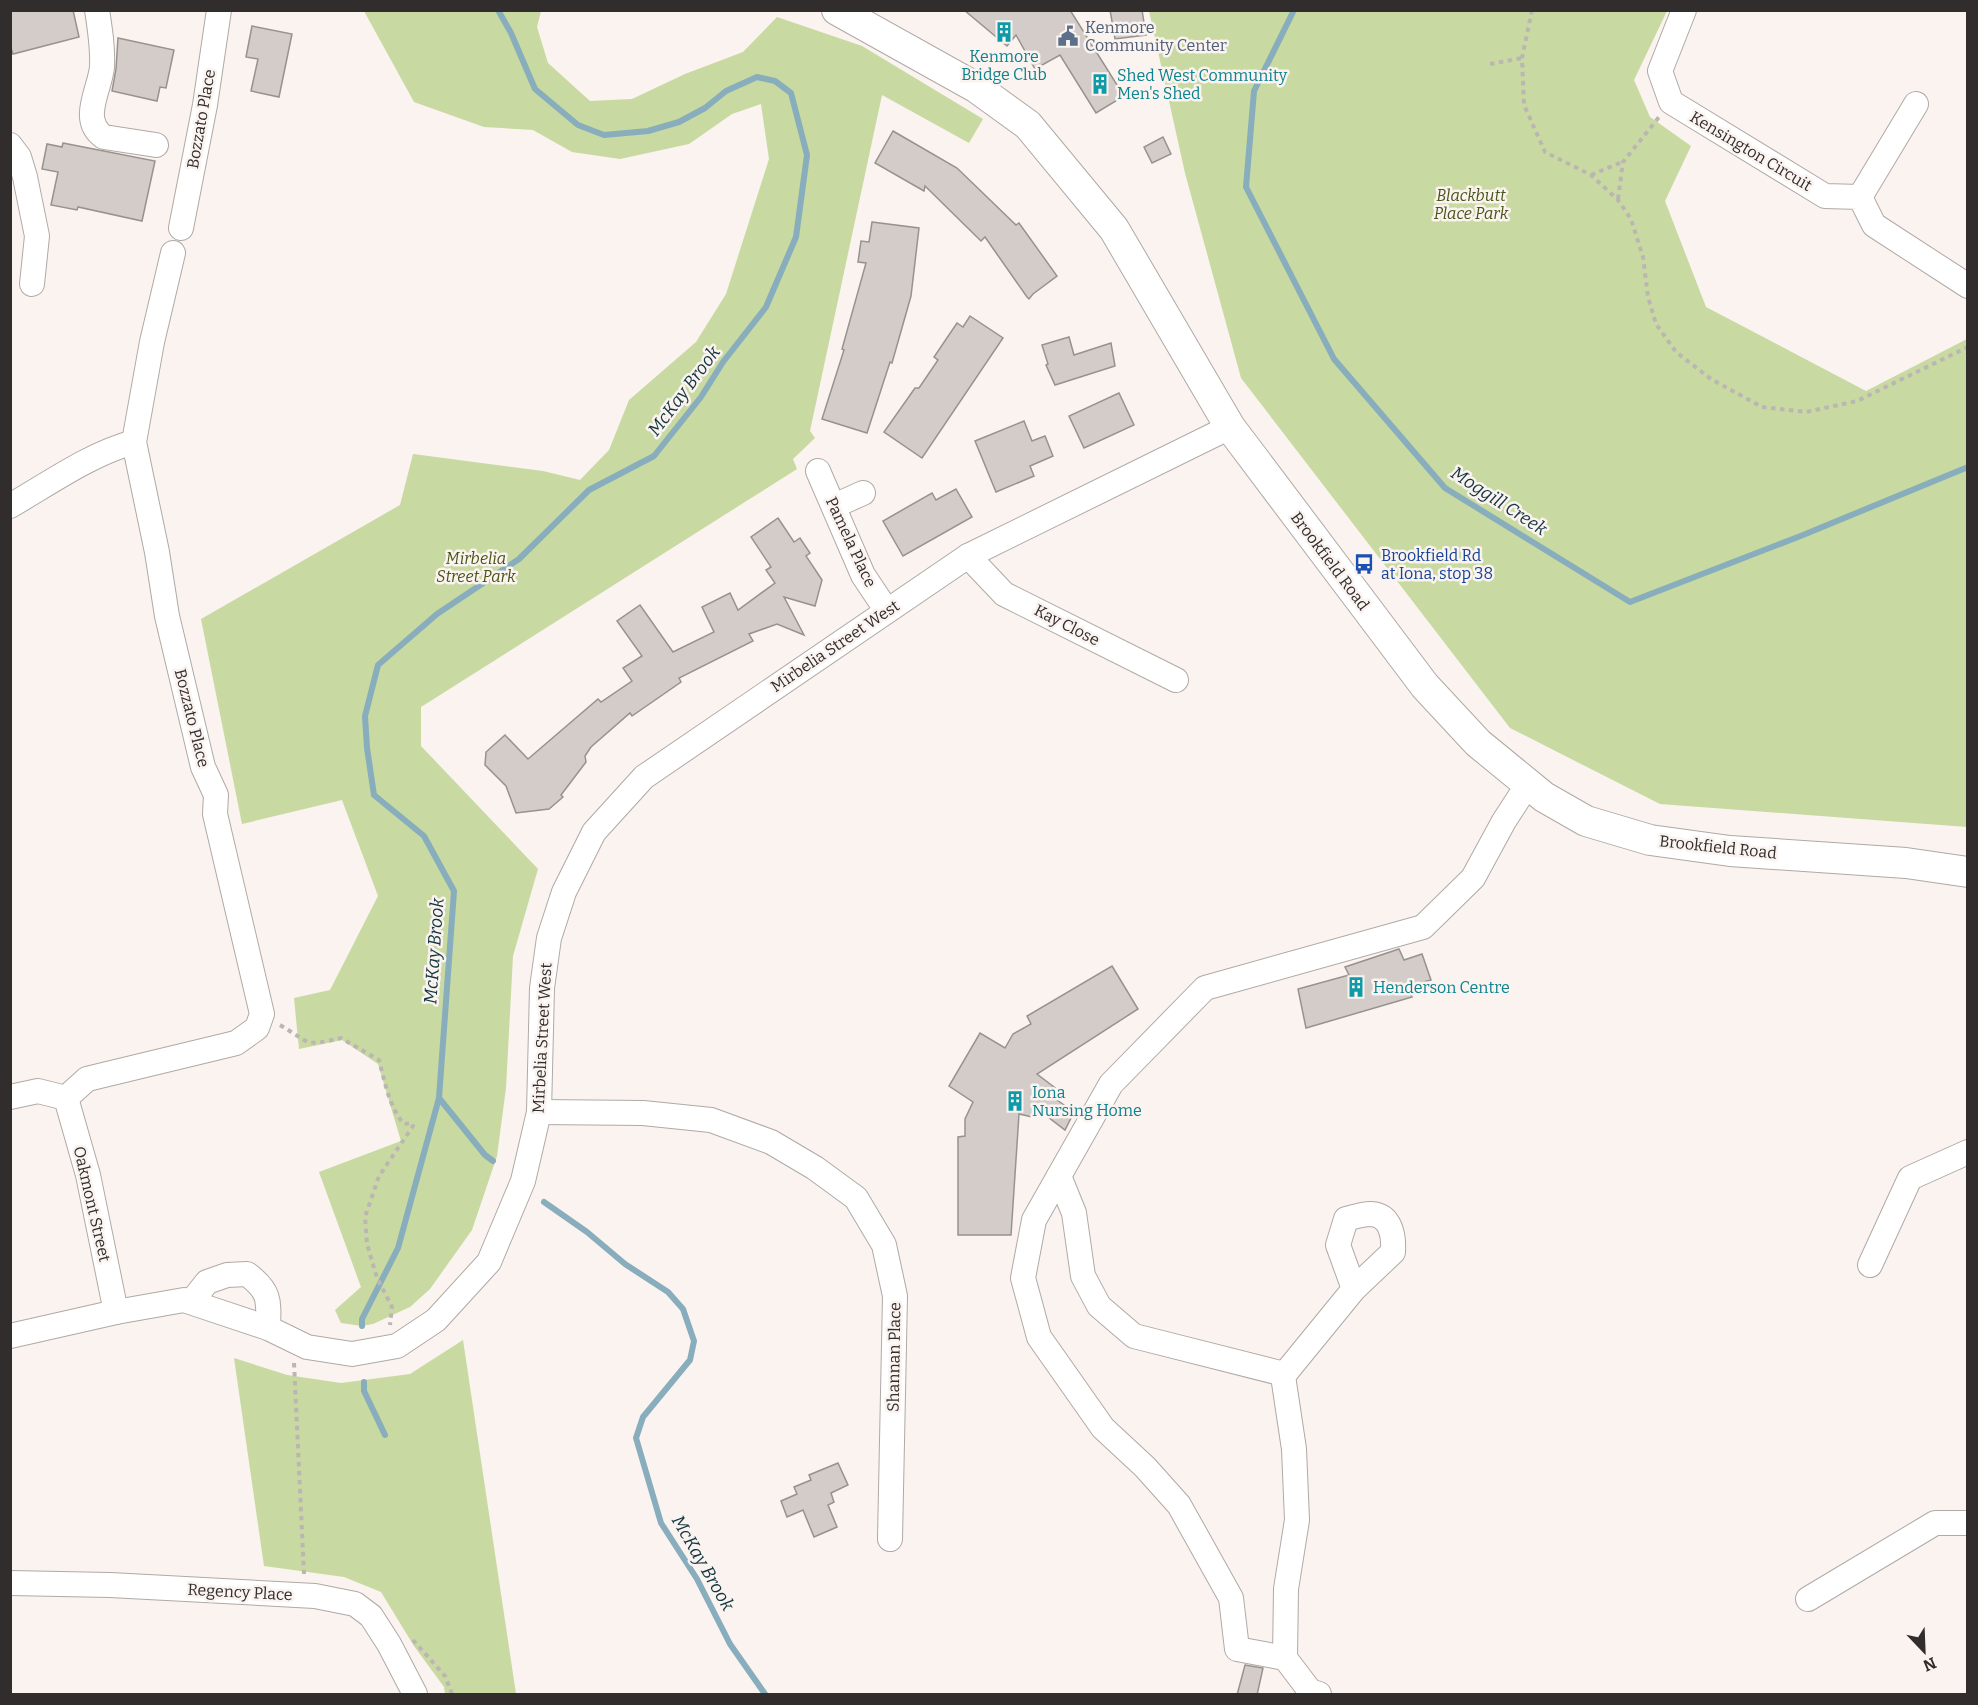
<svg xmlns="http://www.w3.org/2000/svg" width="1978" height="1705" viewBox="0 0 1978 1705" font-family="Bitter,serif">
  <rect width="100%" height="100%" fill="#faf3ef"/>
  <g fill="#c8d9a1">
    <polygon points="364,11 541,11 537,27 548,63 590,101 632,99 685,74 743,52 777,17 862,46 983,119 969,143 882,95 810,431 815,438 793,459 797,469 421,707 421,746 538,869 513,956 506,1088 497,1156 472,1230 430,1289 410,1307 373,1324 362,1326 341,1323 335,1310 361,1287 319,1172 401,1141 378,1064 342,1040 299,1049 294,998 330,990 378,896 342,800 242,824 201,619 400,505 413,454 543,471 580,480 609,450 629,400 696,342 726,294 769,159 761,104 732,114 689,144 620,159 572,152 533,130 484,127 414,102"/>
    <polygon points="1149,11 1667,11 1634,80 1650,117 1691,146 1665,201 1706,307 1866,391 1967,339 1967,827 1660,804 1510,728 1241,378 1185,173"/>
    <polygon points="463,1340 516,1694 445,1694 444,1687 414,1646 381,1592 344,1577 264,1566 234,1358 287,1375 341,1383 410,1374"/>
  </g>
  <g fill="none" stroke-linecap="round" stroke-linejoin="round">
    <g stroke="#88adbc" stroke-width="6">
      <polyline points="1294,10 1254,91 1246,187 1334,359 1445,488 1630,602 1803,535 1968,467"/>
      <polyline points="439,1098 485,1155 493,1161"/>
      <polyline points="544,1202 587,1232 625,1264 668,1292 683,1309 694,1341 690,1360 643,1417 636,1438 661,1523 697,1579 730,1644 765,1694"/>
      <polyline points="362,1326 362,1319 398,1248 439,1098 454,891 424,836 374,795 367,748 365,716 378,665 437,614 519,559 589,490 654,456 701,397 723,362 766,307 796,237 807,155 791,93 775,81 757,77 726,91 705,108 679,122 648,131 604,135 578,125 535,89 511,33 498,10"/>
      <polyline points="364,1382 364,1391 385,1435"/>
    </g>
  </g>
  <g fill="#d3ccc8" stroke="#98928e" stroke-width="1.5">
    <polygon points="10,10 73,10 79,37 13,54 10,45"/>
    <polygon points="964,10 1070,10 1124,96 1096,113 1060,55 1035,69 1016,35 1007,46"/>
    <polygon points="1110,10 1142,10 1146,35 1115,39"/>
    <polygon points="252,26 292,34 279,97 251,91 258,59 246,57"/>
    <polygon points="118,38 174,50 166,88 160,87 157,101 112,91 116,69"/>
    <polygon points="893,131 957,168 1016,225 1019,223 1057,276 1033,294 1029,299 1027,297 985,237 981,241 925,186 924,191 875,163"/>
    <polygon points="1163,137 1171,154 1152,163 1144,147"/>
    <polygon points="63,143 155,161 142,221 78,207 77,210 51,205 58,172 42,169 47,144 62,147"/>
    <polygon points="872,222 919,228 911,296 892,363 890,362 867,433 822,419 844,350 842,349 866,263 858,262 861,241 869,242"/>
    <polygon points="970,316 1003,338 922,458 884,432 915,388 919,388 938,360 934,357 957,323 963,327"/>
    <polygon points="1069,337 1074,355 1111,343 1115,366 1055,385 1046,365 1048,364 1042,345"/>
    <polygon points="1119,393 1134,425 1084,448 1069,416"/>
    <polygon points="1024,421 1032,441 1045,436 1053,456 1030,466 1034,476 996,492 975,441"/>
    <polygon points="956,489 972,517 903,556 883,521 932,493 936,500"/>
    <polygon points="778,518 794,542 800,538 810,553 806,556 822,580 815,606 784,597 804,635 777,624 749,634 753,641 679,678 681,682 632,716 630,713 591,747 585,756 586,762 561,795 563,797 549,809 516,813 506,786 485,765 486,752 505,735 528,759 598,699 601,702 632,681 623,668 642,656 617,621 640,605 673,652 714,632 702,607 730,593 738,610 775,583 766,570 771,567 751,537"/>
    <polygon points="1399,949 1404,960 1422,954 1431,980 1408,986 1412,997 1306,1028 1298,989 1349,975 1345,967"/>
    <polygon points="1112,966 1138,1009 1037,1074 1058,1090 1057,1100 1074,1112 1065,1130 1040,1111 1032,1117 1019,1114 1011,1235 958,1235 958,1137 965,1136 965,1119 973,1102 949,1086 980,1033 1005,1048 1013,1034 1031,1024 1027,1016"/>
    <polygon points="838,1463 848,1485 831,1493 834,1502 828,1505 837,1527 814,1537 803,1510 787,1517 781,1501 797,1494 794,1487 811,1480 809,1475"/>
    <polygon points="1245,1665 1263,1668 1257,1695 1237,1695"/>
  </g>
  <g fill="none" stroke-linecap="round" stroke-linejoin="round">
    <g stroke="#b0a9a5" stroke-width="26">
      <g id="minor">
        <path d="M97,10C100,29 103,48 102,67C100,90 79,120 104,137L156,145"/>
        <polyline points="1684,10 1660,71 1671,102 1825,196 1860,197 1874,225 1968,286"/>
        <polyline points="10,145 19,157 25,177 37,236 32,284"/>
        <polyline points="1860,197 1916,104"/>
        <polyline points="181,228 205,105 219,10"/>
        <polyline points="818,471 863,575 887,611"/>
        <path d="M10,506C50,483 90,454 134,442"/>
        <polyline points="834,506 863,493"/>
        <polyline points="968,556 1004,594 1176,680"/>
        <polyline points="10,1097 38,1091 66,1098 87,1079 236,1043 257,1028 262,1014 215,814 216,795 203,767 167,616 157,552 134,442 152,342 173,253"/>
        <polyline points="66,1098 88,1175 116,1312"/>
        <polyline points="539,1112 643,1113 711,1120 771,1142 815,1168 856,1198 884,1245 895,1296 890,1539"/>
        <polyline points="1059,1176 1074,1213 1083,1276 1099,1306 1134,1336 1280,1373 1283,1376 1294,1449 1297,1520 1286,1589 1285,1658"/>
        <polyline points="1870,1265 1910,1178 1968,1152"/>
        <path d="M192,1301L207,1282L227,1275L247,1274C270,1291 269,1300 268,1328"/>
        <polyline points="10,1336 116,1312 184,1300 268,1328 307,1347 352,1354 397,1346 436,1320 489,1262 523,1181 539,1112 542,988 549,938 564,892 594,832 644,777 968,556 1230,427"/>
        <path d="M1283,1376L1354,1289L1338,1245L1346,1219C1353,1217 1363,1214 1371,1214C1391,1215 1394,1236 1393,1252L1354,1289"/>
        <polyline points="10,1583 110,1585 315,1596 355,1604 371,1616 389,1644 415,1694"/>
        <polyline points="1808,1599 1935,1523 1968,1523"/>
        <polyline points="1319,1694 1310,1691 1285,1658 1237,1649 1231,1598 1179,1505 1145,1467 1103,1428 1039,1337 1023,1278 1034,1220 1111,1084 1205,988 1423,927 1473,878 1504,821 1528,784"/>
      </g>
    </g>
    <g stroke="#b0a9a5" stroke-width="32">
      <polyline id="major" points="837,10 977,88 1028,125 1114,229 1230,427 1425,686 1478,743 1544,797 1586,821 1650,840 1730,851 1906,863 1968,872"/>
    </g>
    <g stroke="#bcb6b3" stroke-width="4" stroke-dasharray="4.5 4.5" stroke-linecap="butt">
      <polyline points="1532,10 1522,58 1524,105 1545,152 1591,175 1618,200 1631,219 1643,257 1648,297 1656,324 1676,352 1711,379 1762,407 1806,412 1857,401 1968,347"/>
      <polyline points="1490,64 1522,58"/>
      <polyline points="1591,175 1622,162"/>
      <polyline points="1618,199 1623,162 1659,117"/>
      <path d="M280,1025C311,1043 303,1047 341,1038L379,1060C385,1082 389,1107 404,1124L412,1123L413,1126L379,1176L365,1217L367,1244L377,1278L392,1307L390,1325"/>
      <polyline points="294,1363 304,1574"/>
      <polyline points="413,1640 445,1676 452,1694"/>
    </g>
    <use href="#minor" stroke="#fff" stroke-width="24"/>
    <use href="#major" stroke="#fff" stroke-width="30"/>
  </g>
  <defs>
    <g id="building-bare" transform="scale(1.62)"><path d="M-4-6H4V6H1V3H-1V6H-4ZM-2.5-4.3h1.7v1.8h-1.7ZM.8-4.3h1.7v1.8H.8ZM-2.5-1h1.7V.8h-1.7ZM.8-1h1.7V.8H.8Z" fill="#0f9aa8" stroke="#faf3ef" stroke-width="2.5" paint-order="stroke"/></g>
    <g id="civic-bare" transform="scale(1.62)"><path d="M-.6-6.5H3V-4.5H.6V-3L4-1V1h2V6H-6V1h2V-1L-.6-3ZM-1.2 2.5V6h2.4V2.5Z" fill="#5c6f8a" stroke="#faf3ef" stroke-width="2.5" paint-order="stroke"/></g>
    <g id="bus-bare" transform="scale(1.62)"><path d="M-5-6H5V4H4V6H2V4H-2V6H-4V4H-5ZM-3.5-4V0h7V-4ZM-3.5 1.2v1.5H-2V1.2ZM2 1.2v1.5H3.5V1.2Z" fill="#1a4fb4" stroke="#faf3ef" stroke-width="2.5" paint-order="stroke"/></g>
  </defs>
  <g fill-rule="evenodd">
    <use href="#building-bare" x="1004" y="32"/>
    <use href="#civic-bare" x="1068" y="36"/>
    <use href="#building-bare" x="1100" y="84"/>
    <use href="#bus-bare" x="1364" y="564"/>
    <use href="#building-bare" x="1356" y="987"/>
    <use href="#building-bare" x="1015" y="1101"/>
  </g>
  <g text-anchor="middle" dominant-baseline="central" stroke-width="5" stroke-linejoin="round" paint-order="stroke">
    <g font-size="16" fill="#4e5e75" stroke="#faf3ef" text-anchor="start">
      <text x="1085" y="27">Kenmore<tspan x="1085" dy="18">Community Center</tspan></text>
    </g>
    <g font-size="16" fill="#0d838f" stroke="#faf3ef" text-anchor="start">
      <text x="1004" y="56" text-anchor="middle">Kenmore<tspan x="1004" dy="18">Bridge Club</tspan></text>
      <text x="1117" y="75">Shed West Community<tspan x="1117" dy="18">Men's Shed</tspan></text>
      <text x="1373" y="987">Henderson Centre</text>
      <text x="1032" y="1092">Iona<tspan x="1032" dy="18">Nursing Home</tspan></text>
    </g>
    <g font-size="16" fill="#302d2c" stroke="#faf3ef">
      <text transform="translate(201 119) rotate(-80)">Bozzato Place</text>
      <text transform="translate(1751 151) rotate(31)">Kensington Circuit</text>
      <text transform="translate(851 542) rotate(65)">Pamela Place</text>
      <text transform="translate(1330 561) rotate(53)">Brookfield Road</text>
      <text transform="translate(1067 625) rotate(27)">Kay Close</text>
      <text transform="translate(835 646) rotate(-34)">Mirbelia Street West</text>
      <text transform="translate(192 718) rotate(76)">Bozzato Place</text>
      <text transform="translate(1718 847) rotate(6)">Brookfield Road</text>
      <text transform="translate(542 1038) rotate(-87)">Mirbelia Street West</text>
      <text transform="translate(92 1204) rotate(77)">Oakmont Street</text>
      <text transform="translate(894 1357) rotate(-89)">Shannan Place</text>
      <text transform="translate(240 1592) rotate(3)">Regency Place</text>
    </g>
    <g font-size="16" font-style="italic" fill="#475618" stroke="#faf3ef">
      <text x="1471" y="195">Blackbutt<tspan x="1471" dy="18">Place Park</tspan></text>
      <text x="476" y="558">Mirbelia<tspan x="476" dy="18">Street Park</tspan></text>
    </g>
    <g font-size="16" fill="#164399" stroke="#faf3ef" text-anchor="start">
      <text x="1381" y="555">Brookfield Rd<tspan x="1381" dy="18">at Iona, stop 38</tspan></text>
    </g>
    <g font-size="18" font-style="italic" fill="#133540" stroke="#faf3ef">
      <text transform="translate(684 391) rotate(-53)">McKay Brook</text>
      <text transform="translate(1499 501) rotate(33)">Moggill Creek</text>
      <text transform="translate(434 951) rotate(-86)">McKay Brook</text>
      <text transform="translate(703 1563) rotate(60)">McKay Brook</text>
    </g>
  </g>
  <rect width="1978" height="1705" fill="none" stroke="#302d2c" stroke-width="24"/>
  <g transform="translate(1924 1651) rotate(157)" stroke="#faf3ef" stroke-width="4.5" paint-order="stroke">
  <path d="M0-4.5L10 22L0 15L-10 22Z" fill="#302d2c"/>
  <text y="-9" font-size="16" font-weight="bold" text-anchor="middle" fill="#302d2c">N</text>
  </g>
</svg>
